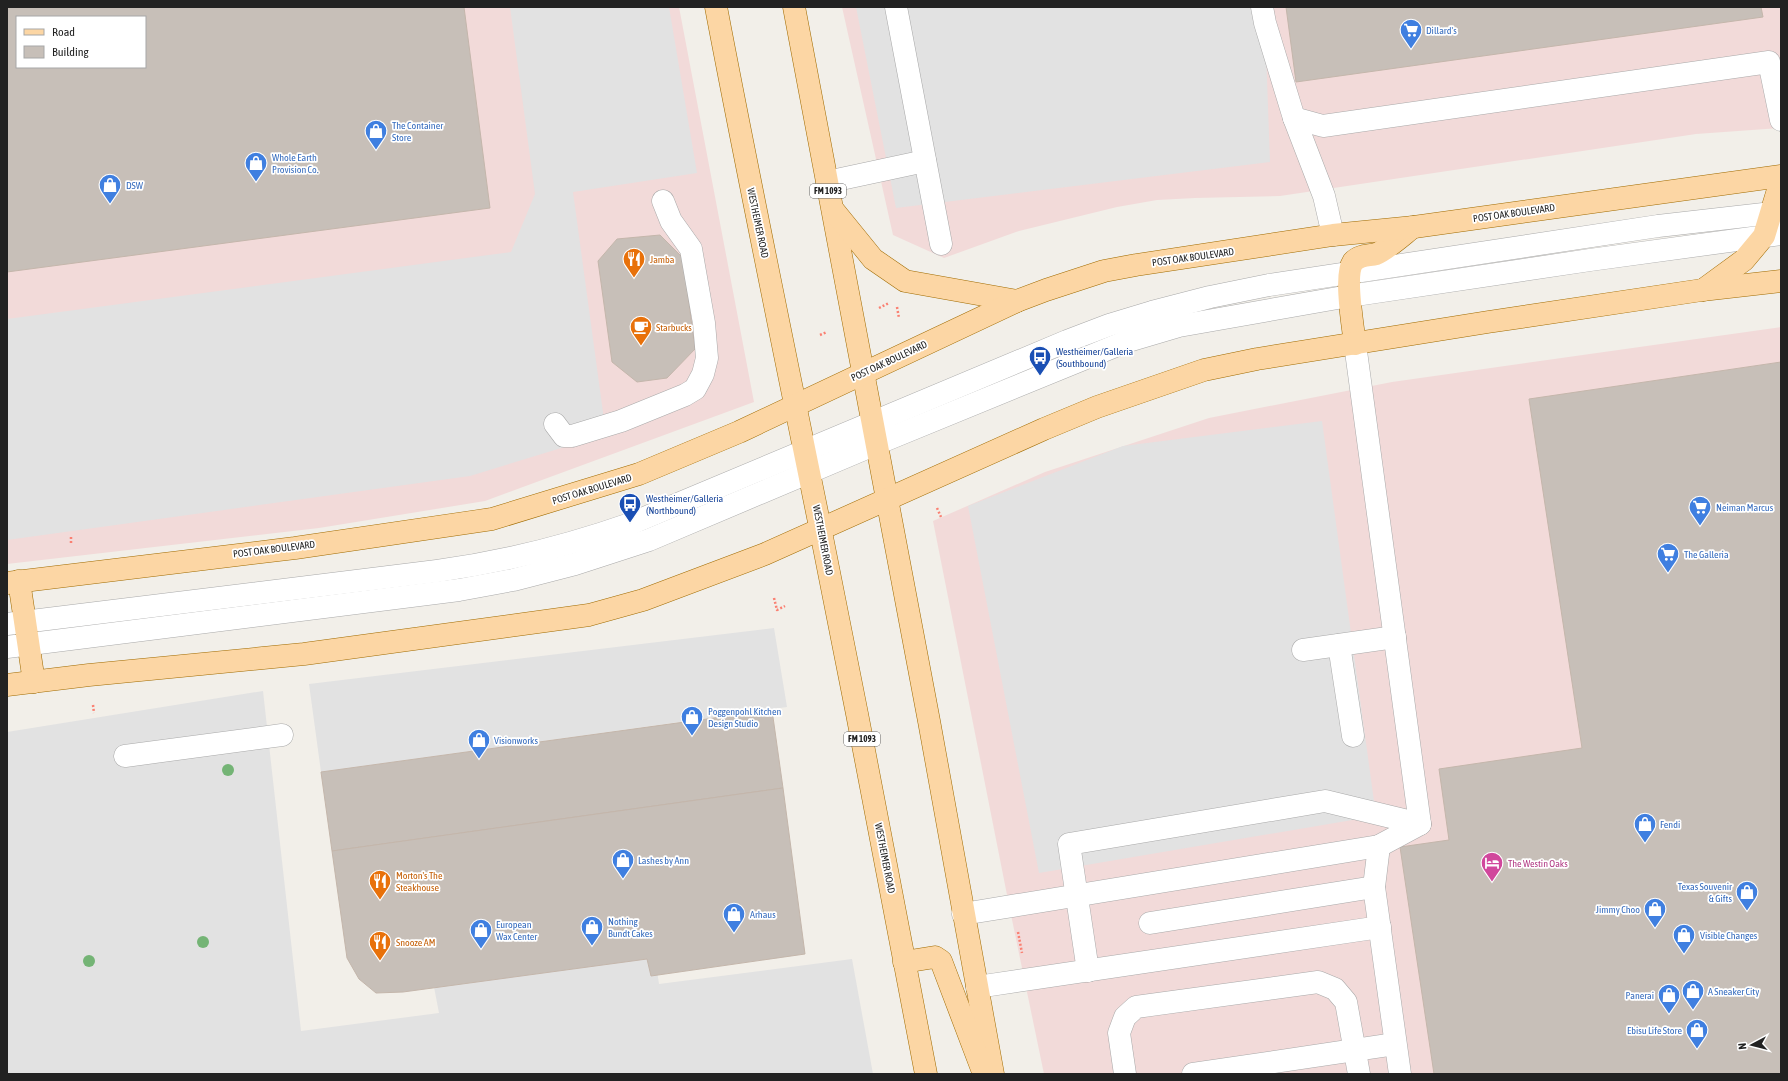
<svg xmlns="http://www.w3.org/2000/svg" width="1788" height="1081" viewBox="0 0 1788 1081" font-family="'Asap Condensed',sans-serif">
  <rect width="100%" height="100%" fill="#f2efe9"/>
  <g fill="#f2dad9" fill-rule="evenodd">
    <path d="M7,7H679L754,402L485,501L319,528L7,564ZM17,17H145V67H17Z"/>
    <polygon points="842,7 1781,7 1781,128 1696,134 1280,196 1195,198 1157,200 1117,207 1019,231 944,258 893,235"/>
    <polygon points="1781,327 1781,1074 1044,1074 1010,910 933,521 1045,472 1209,418 1392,382"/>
  </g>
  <g fill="#e2e2e2">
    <polygon points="510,7 669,7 697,173 573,192 605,427 594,438 470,476 7,540 7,319 511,252 535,194"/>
    <polygon points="856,7 1262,7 1265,23 1270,162 896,208"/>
    <polygon points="1322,421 1376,816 1039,873 968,506 1123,446"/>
    <polygon points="774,628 787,707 321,772 309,684"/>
    <polygon points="263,691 301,1031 439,1013 434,987 655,957 659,984 852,959 873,1074 7,1074 7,732"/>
  </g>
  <g fill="#c7bfb8" stroke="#c4b6ab" fill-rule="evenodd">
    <path d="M7,7H464L490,208L7,272ZM17,17H145V67H17Z"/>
    <polygon points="1286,7 1761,7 1763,17 1296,82"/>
    <polygon points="660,235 683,258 695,349 667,378 637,382 612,362 598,261 617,239"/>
    <polygon points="1781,362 1781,1074 1434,1074 1400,847 1449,840 1439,769 1582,748 1529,399"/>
    <polygon points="772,710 783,788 332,851 321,772"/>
    <polygon points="783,788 805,954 651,976 647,959 403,992 376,993 359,979 347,958 332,851"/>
  </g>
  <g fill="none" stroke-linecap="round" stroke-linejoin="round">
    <g stroke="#a9a9a9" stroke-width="23">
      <g id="minor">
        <polyline points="896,7 941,244"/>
        <polyline points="1262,7 1265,23 1294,118 1324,196 1333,235"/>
        <polyline points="1294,118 1323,126 1769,62 1781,120"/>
        <polyline points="827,182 925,161"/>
        <polyline points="555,424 564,436 572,436 621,421 685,395 695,389 703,374 707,358 704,323 691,249 671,221 663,201"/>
        <path d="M7,624L437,571C504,562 567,546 630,524L1067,341L1109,325L1152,312L1210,297L1269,285L1658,226L1781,212"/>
        <polyline points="1339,645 1353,736"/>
        <polyline points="7,647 459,590 513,580 575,564 649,540 876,444 1125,342 1179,326 1349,296 1590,260 1781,234"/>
        <polyline points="1303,650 1395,637"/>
        <polyline points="125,756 282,735"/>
        <polyline points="1379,846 1374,887 1400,1074"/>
        <polyline points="963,914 1379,846 1420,824 1355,344"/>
        <polyline points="1150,923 1374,887"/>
        <polyline points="1088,971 1069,844 1325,801 1420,824"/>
        <polyline points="977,987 1380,927"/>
        <polyline points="1125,1074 1119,1033 1125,1017 1136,1007 1318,982 1335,989 1346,1002 1359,1074"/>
        <polyline points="1193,1074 1395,1044"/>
      </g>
    </g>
    <g stroke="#a06b00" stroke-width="23">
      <g id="major">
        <path d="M716,7C749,181 785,354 820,527C857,709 891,892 926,1074"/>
        <polyline points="794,7 929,721 993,1074"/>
        <polyline points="834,211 873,259 905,281 1017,301"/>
        <polyline points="1703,290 1744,260 1764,236 1781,180"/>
        <path d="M1355,344C1353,327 1344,275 1353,262C1359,255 1368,256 1376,254C1385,251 1404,234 1413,227"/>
        <polyline points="19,581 34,682"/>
        <polyline points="7,583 295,548 492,519 639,474 739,432 1017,301 1046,290 1104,271 1136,265 1333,235 1414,227 1781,176"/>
        <polyline points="7,685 89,675 304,654 589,615 643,600 765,554 1044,429 1097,407 1204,370 1257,359 1488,322 1702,290 1781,281"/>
        <polyline points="904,962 935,957 941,961 982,1069"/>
      </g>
    </g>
    <g stroke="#fa8072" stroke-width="2.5" stroke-dasharray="2 2" stroke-linecap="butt">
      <polyline points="897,307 899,318"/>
      <polyline points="879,308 889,303"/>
      <polyline points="820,335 827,332"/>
      <polyline points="937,508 941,517"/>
      <polyline points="71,537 71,543"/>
      <polyline points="774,598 777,610 785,606"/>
      <polyline points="93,705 94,713"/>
      <polyline points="1018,932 1022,953"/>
    </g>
    <use href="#minor" stroke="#fff" stroke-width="22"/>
    <use href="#major" stroke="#fcd6a4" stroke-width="22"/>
  </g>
  <g fill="#74b475">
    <circle cx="228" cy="770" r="6"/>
    <circle cx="203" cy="942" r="6"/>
    <circle cx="89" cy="961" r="6"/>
  </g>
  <defs>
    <g id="supermarket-pin" transform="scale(1.15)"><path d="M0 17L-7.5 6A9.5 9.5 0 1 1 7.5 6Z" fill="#3f7fe0" stroke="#fff"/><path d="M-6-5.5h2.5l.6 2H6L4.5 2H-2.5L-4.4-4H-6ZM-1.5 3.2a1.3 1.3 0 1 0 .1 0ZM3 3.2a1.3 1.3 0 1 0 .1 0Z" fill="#fff"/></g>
    <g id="shop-pin" transform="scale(1.15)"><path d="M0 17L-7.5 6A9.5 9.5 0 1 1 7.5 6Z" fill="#3f7fe0" stroke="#fff"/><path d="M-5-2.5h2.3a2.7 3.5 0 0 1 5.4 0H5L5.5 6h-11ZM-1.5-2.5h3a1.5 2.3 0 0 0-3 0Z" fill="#fff"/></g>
    <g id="restaurant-pin" transform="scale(1.15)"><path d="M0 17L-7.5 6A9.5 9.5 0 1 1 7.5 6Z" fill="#e8710a" stroke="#fff"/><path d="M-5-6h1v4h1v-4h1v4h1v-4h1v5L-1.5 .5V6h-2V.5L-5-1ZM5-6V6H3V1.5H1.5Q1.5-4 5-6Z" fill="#fff"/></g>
    <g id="cafe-pin" transform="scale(1.15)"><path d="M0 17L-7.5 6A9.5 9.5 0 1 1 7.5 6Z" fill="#e8710a" stroke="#fff"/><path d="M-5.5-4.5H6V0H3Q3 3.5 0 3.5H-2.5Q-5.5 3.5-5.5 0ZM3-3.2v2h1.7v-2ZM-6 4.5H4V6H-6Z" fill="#fff"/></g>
    <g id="bus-pin" transform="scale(1.15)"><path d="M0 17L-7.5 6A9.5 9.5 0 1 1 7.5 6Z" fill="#1a4fb4" stroke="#fff"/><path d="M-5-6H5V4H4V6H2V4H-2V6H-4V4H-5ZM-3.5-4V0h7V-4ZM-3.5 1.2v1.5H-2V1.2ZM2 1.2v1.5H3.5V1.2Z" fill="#fff"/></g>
    <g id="hotel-pin" transform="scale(1.15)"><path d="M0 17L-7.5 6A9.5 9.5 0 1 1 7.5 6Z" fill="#d1479c" stroke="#fff"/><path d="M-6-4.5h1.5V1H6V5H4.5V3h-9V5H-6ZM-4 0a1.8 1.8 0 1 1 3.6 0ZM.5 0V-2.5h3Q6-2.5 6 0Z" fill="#fff"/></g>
  </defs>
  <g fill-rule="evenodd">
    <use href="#supermarket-pin" x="1411" y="30"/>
    <use href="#shop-pin" x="376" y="131"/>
    <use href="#shop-pin" x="256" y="163"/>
    <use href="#shop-pin" x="110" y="185"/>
    <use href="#restaurant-pin" x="634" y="259"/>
    <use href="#cafe-pin" x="641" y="327"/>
    <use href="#bus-pin" x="1040" y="357"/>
    <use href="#bus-pin" x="630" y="504"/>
    <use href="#supermarket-pin" x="1700" y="507"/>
    <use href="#supermarket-pin" x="1668" y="554"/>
    <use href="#shop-pin" x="692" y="717"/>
    <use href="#shop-pin" x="479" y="740"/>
    <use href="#shop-pin" x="1645" y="824"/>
    <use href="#shop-pin" x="623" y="860"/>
    <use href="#hotel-pin" x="1492" y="863"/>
    <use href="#restaurant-pin" x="380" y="881"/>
    <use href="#shop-pin" x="1747" y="892"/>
    <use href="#shop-pin" x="1655" y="909"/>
    <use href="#shop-pin" x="734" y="914"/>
    <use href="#shop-pin" x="592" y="927"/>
    <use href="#shop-pin" x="481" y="930"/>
    <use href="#shop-pin" x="1684" y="935"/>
    <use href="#restaurant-pin" x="380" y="942"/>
    <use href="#shop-pin" x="1693" y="991"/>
    <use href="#shop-pin" x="1669" y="995"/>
    <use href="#shop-pin" x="1697" y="1030"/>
  </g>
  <g text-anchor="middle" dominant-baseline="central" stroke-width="3.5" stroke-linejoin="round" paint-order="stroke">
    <g fill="#fff" stroke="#646464" stroke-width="1">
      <rect x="810" y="184" width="36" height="14" rx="3"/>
      <rect x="844" y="732" width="36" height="14" rx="3"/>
    </g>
    <g font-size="9" font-weight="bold" fill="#222">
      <text x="828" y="191">FM 1093</text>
      <text x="862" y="739">FM 1093</text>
    </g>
    <g font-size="10" fill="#366cbe" stroke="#fff" text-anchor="start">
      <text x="1426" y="30">Dillard's</text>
      <text x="392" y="125">The Container<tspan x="392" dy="12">Store</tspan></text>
      <text x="272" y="157">Whole Earth<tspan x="272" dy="12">Provision Co.</tspan></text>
      <text x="126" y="185">DSW</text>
      <text x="1716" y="507">Neiman Marcus</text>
      <text x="1684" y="554">The Galleria</text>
      <text x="708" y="711">Poggenpohl Kitchen<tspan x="708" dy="12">Design Studio</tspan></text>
      <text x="494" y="740">Visionworks</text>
      <text x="1660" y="824">Fendi</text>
      <text x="638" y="860">Lashes by Ann</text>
      <text x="1732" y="886" text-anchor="end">Texas Souvenir<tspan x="1732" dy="12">&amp; Gifts</tspan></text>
      <text x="1640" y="909" text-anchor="end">Jimmy Choo</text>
      <text x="750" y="914">Arhaus</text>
      <text x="608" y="921">Nothing<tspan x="608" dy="12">Bundt Cakes</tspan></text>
      <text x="496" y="924">European<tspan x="496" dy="12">Wax Center</tspan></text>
      <text x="1700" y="935">Visible Changes</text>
      <text x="1708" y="991">A Sneaker City</text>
      <text x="1654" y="995" text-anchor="end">Panerai</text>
      <text x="1682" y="1030" text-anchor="end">Ebisu Life Store</text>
    </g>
    <g font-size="10" fill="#222" stroke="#fff">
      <text transform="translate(1514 213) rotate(-8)">POST OAK BOULEVARD</text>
      <text transform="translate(758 223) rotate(78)">WESTHEIMER ROAD</text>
      <text transform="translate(1193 257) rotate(-8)">POST OAK BOULEVARD</text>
      <text transform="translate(889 361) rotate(-25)">POST OAK BOULEVARD</text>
      <text transform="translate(592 489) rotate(-17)">POST OAK BOULEVARD</text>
      <text transform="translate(823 540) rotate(79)">WESTHEIMER ROAD</text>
      <text transform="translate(274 549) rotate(-7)">POST OAK BOULEVARD</text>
      <text transform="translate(885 858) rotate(79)">WESTHEIMER ROAD</text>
    </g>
    <g font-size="10" fill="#c56008" stroke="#fff" text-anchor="start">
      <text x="650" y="259">Jamba</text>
      <text x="656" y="327">Starbucks</text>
      <text x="396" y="875">Morton's The<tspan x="396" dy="12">Steakhouse</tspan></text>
      <text x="396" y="942">Snooze AM</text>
    </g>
    <g font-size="10" fill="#164399" stroke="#fff" text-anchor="start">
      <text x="1056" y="351">Westheimer/Galleria<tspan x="1056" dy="12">(Southbound)</tspan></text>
      <text x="646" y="498">Westheimer/Galleria<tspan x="646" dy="12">(Northbound)</tspan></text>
    </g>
    <g font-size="10" fill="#b23c85" stroke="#fff" text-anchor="start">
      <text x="1508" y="863">The Westin Oaks</text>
    </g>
  </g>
  <rect width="1788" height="1081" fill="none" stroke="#222222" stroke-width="16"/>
  <rect x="16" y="16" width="130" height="52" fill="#ffffff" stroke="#a7a7a7"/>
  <rect x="24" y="29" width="20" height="6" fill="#fcd6a4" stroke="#a7a7a7"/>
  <text x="52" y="36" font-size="12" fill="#222222">Road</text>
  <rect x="24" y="46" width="20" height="12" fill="#c7bfb8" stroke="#a7a7a7"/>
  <text x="52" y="56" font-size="12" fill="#222222">Building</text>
  <g transform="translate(1752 1045) rotate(263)" stroke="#ffffff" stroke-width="3" paint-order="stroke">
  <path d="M0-3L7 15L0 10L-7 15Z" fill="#222222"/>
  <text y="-6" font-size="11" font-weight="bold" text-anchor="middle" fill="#222222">N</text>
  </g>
</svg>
